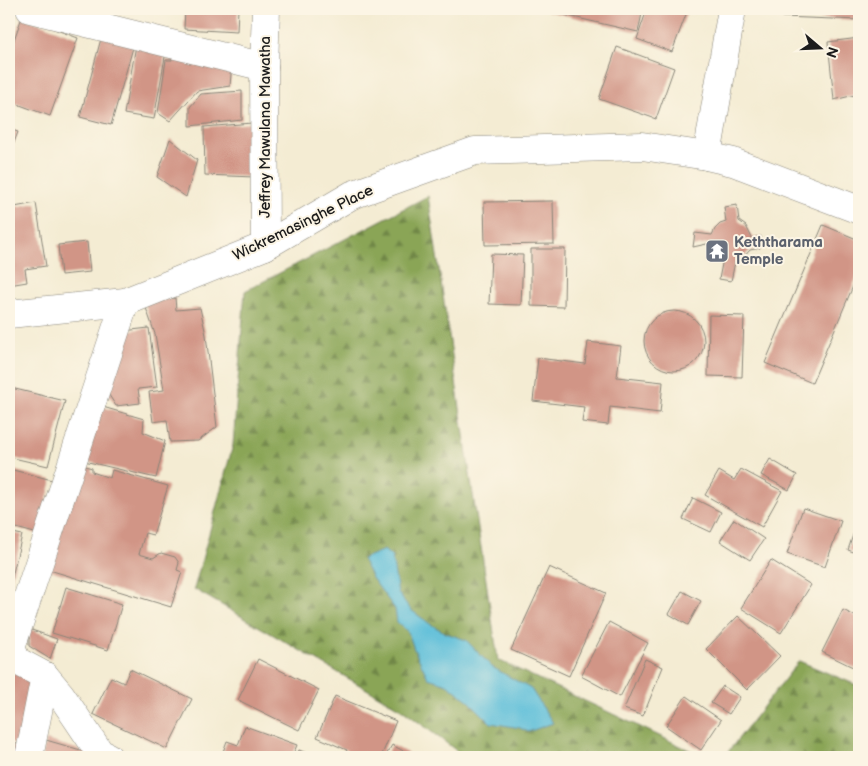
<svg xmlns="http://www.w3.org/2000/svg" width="868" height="766" viewBox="0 0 868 766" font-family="'Balsamiq Sans',sans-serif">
  <defs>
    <pattern id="forest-firs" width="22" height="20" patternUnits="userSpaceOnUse" patternTransform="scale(1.25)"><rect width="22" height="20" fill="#8aa557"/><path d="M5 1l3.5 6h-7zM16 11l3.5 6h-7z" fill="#708647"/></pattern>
  </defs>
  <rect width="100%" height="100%" fill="#fcf5e5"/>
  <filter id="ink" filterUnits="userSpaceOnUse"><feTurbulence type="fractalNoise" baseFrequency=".02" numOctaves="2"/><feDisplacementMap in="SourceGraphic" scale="10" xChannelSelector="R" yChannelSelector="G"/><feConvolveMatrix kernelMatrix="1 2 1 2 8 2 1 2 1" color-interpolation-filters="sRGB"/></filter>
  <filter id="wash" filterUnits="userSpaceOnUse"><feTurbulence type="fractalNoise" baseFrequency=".0096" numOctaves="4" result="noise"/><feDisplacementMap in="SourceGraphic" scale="20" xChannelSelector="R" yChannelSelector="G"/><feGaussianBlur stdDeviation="1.12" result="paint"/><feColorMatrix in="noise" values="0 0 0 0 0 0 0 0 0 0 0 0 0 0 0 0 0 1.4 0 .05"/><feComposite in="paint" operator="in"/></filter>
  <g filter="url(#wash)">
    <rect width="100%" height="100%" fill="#f4ecd3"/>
    <g fill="url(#forest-firs)" stroke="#53603a">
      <polygon points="428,196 498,660 704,757 465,757 401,709 194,589 233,445 245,291"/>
      <polygon points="799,661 859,686 859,757 724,757"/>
    </g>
    <polygon fill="#5bbed9" stroke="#3c6d7a" points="384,550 392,557 398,593 411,610 430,624 446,633 466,640 492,667 531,689 553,723 528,732 520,728 491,723 469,701 447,684 428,678 414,649 408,632 397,622 395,609 372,578 362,559"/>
    <g id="blocks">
      <g fill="#d19586">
        <polygon points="185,9 238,9 237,32 184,29"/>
        <polygon points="548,9 643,9 638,32 547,11"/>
        <polygon points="647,9 688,9 672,52 637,39"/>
        <polygon points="782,9 859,9 859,20 782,17"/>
        <polygon points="22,17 78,38 50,116 9,101 9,54"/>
        <polygon points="102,35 134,44 111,125 80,117"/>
        <polygon points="859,38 859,94 834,100 828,42"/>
        <polygon points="136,45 166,51 154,119 124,114"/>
        <polygon points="617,47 674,68 656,119 599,99"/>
        <polygon points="173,54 232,63 230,86 197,91 170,121 158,113 166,60 172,60"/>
        <polygon points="242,91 242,120 190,126 190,107 201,94"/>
        <polygon points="252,123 254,177 205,175 204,127"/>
        <polygon points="9,129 18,132 9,156"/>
        <polygon points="170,139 197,160 186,197 157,177"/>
        <polygon points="553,201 554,244 485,245 484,202"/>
        <polygon points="36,203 46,266 25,269 27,282 9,285 9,208"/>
        <polygon points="737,205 739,221 746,226 752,238 761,236 760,248 750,250 742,259 735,262 731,281 719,279 723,259 718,256 713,250 711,243 693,247 695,233 712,235 715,229 720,224 726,222 724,207"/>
        <polygon points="823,225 859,240 859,272 812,383 765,363"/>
        <polygon points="87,242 90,272 61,275 58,245"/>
        <polygon points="531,249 565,249 564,307 531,306"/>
        <polygon points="491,254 523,255 521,305 489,304"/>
        <polygon points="175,298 176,310 200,308 206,335 217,427 198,441 170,442 167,420 153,422 149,392 164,390 155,334 144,302"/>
        <circle cx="674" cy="341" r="30"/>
        <polygon points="709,315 744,316 742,377 708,376"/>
        <polygon points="149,328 157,387 138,389 140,403 116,406 105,389 123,331"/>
        <polygon points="588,342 621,346 617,377 663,382 660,413 610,407 608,425 582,422 584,407 533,401 538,358 585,364"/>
        <polygon points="11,388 65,401 48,466 9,457 9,397"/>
        <polygon points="96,405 144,419 143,432 165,441 156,478 80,460"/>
        <polygon points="770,459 797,475 789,490 761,475"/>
        <polygon points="78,464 92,468 92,472 110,478 112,470 168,486 153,535 145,533 139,554 153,558 161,553 175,557 179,563 177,570 182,572 171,607 46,569"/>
        <polygon points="9,469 52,480 38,534 9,526"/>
        <polygon points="741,469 782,491 762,527 705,495 719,471 734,480"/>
        <polygon points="693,498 721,512 711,532 683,519"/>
        <polygon points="803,508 841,521 825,567 787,554"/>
        <polygon points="859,517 859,554 848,550"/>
        <polygon points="734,519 764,539 750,560 720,541"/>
        <polygon points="9,532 22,535 9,590"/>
        <polygon points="771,560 811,585 781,633 741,608"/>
        <polygon points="549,567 606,593 569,676 511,650"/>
        <polygon points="66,587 122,604 108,650 52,633"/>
        <polygon points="682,591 701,601 688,625 669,614"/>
        <polygon points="843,610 859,618 859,670 822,652"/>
        <polygon points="738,616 780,656 747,690 706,649"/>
        <polygon points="609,622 648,643 620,697 581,676"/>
        <polygon points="29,629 57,639 50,659 29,646"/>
        <polygon points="258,659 319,690 299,730 238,700"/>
        <polygon points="645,659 663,667 643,716 624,709"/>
        <polygon points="130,669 192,699 167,749 93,714 111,677 124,683"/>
        <polygon points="9,672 41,679 26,746 9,742"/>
        <polygon points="723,686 740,697 729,714 711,703"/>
        <polygon points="335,696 396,721 381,757 344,757 347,750 317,737"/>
        <polygon points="686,696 721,720 701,750 666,726"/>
        <polygon points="245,726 297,745 292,757 221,757 227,741 238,745"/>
        <polygon points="46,740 91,753 90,757 42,757"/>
        <polygon points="392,745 415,757 385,757"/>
        <polygon points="9,746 23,749 21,757 9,757"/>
        <polygon points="299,750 317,757 296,757"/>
      </g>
    </g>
  </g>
  <g filter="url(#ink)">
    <use href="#blocks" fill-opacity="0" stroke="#888478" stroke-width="1"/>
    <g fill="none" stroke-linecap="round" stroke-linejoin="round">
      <g stroke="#888478" stroke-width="29">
        <g id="minor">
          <polyline points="30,9 264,67"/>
          <polyline points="707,156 732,9"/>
          <polyline points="265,246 264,67 266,9"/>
          <polyline points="9,314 125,302 265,246 352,195 475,151 642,146 707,156 733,162 859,210"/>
          <polyline points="29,757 45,676"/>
          <polyline points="108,757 100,753 61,695 45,676 17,661 11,648 125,302"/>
        </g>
      </g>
      <use href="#minor" stroke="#fff" stroke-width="28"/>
    </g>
  </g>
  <defs>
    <g id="temple-square" transform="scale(1.25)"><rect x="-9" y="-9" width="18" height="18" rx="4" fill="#6b7280" stroke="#fcf5e5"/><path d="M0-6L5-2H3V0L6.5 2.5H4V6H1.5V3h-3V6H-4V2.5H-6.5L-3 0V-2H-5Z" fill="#fff"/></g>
  </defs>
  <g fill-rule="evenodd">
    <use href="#temple-square" x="717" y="251"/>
  </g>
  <g text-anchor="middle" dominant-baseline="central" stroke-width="4" stroke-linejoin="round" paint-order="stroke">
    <g font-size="15" fill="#1c1c1c" stroke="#fcf5e5">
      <text transform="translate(265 127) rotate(-90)">Jeffrey Mawulana Mawatha</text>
      <text transform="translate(303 223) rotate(-26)">Wickremasinghe Place</text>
    </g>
    <g font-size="15" font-weight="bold" fill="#5b616d" stroke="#fcf5e5" text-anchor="start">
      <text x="734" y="242">Keththarama<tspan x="734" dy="17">Temple</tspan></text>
    </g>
  </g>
  <rect width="868" height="766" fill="none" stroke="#fcf5e5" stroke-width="30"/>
  <g transform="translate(820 48) rotate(109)" stroke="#fcf5e5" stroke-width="4" paint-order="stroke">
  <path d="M0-4L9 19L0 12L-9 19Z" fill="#1c1c1c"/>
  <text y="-8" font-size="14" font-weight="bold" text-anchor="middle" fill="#1c1c1c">N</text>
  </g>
</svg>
